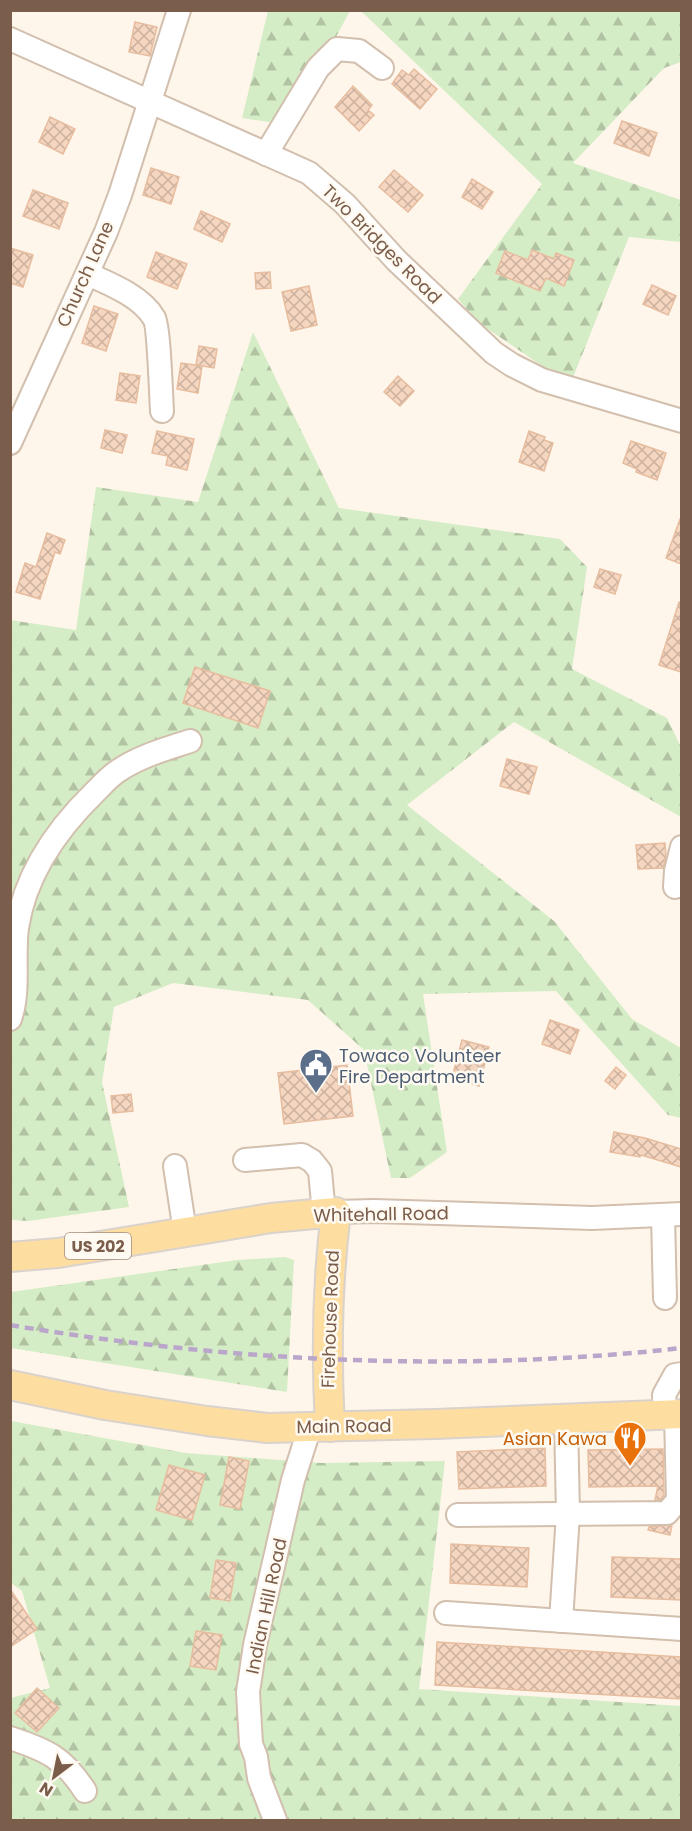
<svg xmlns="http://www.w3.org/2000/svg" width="692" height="1831" viewBox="0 0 692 1831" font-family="Poppins,sans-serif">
  <defs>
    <pattern id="forest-firs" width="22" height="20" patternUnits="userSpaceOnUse" patternTransform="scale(1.5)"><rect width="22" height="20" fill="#d5edc6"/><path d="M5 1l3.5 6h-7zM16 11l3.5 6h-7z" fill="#b2c3a3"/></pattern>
    <pattern id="building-cross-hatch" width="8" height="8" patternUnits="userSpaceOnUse" patternTransform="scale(1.5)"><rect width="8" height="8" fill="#f5d6c0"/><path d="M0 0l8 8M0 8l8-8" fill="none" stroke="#cbb19e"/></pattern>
  </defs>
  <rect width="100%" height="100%" fill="#fef6ea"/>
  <g fill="url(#forest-firs)">
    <polygon points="268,11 350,11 288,125 242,118"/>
    <polygon points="361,11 681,11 681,62 664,68 573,163 681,200 681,242 629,237 570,385 479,323 458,299 542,184"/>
    <polygon points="253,332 339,508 560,539 587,567 572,669 667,718 681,747 681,817 514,722 407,805 554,921 632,1019 681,1048 681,1118 668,1115 556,991 423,994 447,1152 410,1178 391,1178 364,1050 308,1000 173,983 114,1007 102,1082 129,1207 28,1221 11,1220 10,620 76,630 96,487 198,502"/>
    <polygon points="285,1257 294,1260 287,1392 11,1348 11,1292 237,1260"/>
    <polygon points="11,1421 186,1453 321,1463 445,1461 419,1689 681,1706 681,1820 11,1820 10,1698 50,1688 22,1591 11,1583"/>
  </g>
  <g fill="url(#building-cross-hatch)" stroke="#e8bd9f" stroke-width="1.5">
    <polygon points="135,22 157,27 150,56 129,52"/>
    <polygon points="414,69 437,89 420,109 392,84 402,70 409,75"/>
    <polygon points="353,86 372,105 368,110 374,115 359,131 335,107"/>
    <polygon points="50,117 75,129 63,154 39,142"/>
    <polygon points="622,121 657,133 649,156 614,143"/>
    <polygon points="151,168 179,177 171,204 143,195"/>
    <polygon points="394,170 423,195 408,212 379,187"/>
    <polygon points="472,179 493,192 482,209 462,197"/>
    <polygon points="33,190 68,203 59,229 23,216"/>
    <polygon points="201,211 230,224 222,242 194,229"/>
    <polygon points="10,248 33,255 23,287 10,283"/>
    <polygon points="532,250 554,259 556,253 574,260 564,286 546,278 540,291 496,273 505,251 528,260"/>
    <polygon points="156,252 187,264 177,289 147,277"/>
    <polygon points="270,272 271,288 256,289 255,273"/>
    <polygon points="652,285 676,296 668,315 643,304"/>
    <polygon points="309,286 317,325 291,331 282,292"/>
    <polygon points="94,306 118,314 106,351 82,343"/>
    <polygon points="199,346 217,349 214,368 196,365"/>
    <polygon points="181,363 202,366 198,393 177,389"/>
    <polygon points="120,373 140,376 136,403 116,400"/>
    <polygon points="398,376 414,391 400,406 384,392"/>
    <polygon points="105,430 127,435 122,453 101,448"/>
    <polygon points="157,431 194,439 187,470 166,465 168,456 152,453"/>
    <polygon points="529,431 545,437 544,440 553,443 544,471 519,462"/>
    <polygon points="631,441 666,453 657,480 636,472 637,469 623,463"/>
    <polygon points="680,519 681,519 681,564 666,558"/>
    <polygon points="47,533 65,540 60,554 55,552 40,599 16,592 25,563 36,567"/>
    <polygon points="600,569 621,575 615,594 594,587"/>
    <polygon points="679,602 681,603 681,672 659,665"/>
    <polygon points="195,667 270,691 258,728 183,703"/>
    <polygon points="507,759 537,767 529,794 500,786"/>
    <polygon points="665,843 666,857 663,868 638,869 636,845"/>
    <polygon points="550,1020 579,1030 570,1054 542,1044"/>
    <polygon points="462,1040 489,1047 479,1086 452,1078"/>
    <polygon points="347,1065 353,1116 284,1124 278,1073"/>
    <polygon points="616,1067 626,1075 615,1089 605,1081"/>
    <polygon points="131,1094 133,1111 113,1113 111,1096"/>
    <polygon points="614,1132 645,1138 681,1149 681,1167 641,1155 640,1157 610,1152"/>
    <polygon points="545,1448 546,1486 459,1489 457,1452"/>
    <polygon points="663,1449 664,1495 661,1500 655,1500 658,1486 589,1487 588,1450"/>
    <polygon points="229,1457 249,1461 240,1509 220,1505"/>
    <polygon points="169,1465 205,1475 192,1520 156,1510"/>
    <polygon points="672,1525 670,1535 648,1530 649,1527"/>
    <polygon points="451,1544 529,1548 527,1587 450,1583"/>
    <polygon points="612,1557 681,1559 681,1600 611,1597"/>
    <polygon points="216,1560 236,1563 230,1601 210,1598"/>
    <polygon points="10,1589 37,1629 10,1647"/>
    <polygon points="196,1631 222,1635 216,1670 190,1666"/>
    <polygon points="437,1642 681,1657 681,1699 435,1685"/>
    <polygon points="37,1688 59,1708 37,1732 15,1713"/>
  </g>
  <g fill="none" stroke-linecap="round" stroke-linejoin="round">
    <g stroke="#d2bfae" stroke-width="26">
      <g id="minor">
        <polyline points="10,39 309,173 345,204 396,260 494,353 512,365 542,380 682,421"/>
        <polyline points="266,154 318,68 337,49 359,51 382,68"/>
        <path d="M88,274C110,284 141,296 154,318C159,326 161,396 162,411"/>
        <polyline points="10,443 106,232 120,195 179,10"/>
        <polyline points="675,887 676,871 682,847"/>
        <path d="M10,1019C20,991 13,958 17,928C25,874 56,830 95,792C102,785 110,776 118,771C140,756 166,749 190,741"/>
        <polyline points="245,1160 302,1155 312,1161 320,1171 324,1214"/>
        <polyline points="175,1166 185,1232"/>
        <polyline points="336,1212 374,1211 592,1218 682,1214"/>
        <polyline points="663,1216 665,1298"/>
        <polyline points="665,1415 664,1395 675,1375 682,1374"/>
        <polyline points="458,1515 667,1513 678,1500 676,1414"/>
        <polyline points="446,1613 682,1629"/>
        <polyline points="561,1621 568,1514 566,1420"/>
        <path d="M10,1738C47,1750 64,1758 85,1791"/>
        <polyline points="275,1820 259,1778 256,1757 251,1744 248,1692 255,1645 293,1480 310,1427"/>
      </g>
    </g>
    <g stroke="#dad2cd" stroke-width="32">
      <g id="major">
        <path d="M10,1257L58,1253L271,1218L336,1212C327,1284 326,1355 330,1427"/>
        <polyline points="10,1385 105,1405 207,1421 267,1428 435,1424 682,1414"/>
      </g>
    </g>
    <use href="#minor" stroke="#fff" stroke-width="22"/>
    <use href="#major" stroke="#fedea0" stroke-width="28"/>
    <path stroke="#baa6ca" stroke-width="4.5" stroke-dasharray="9 6" stroke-linecap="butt" d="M10,1325C231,1362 459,1373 682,1348"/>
  </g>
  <defs>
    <g id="civic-pin" transform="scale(1.725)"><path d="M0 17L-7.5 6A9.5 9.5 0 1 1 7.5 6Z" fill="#5c6f8a" stroke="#fffaf1"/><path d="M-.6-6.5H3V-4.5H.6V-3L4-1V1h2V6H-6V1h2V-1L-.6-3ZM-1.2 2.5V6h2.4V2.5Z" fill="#fff"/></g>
    <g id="restaurant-pin" transform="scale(1.725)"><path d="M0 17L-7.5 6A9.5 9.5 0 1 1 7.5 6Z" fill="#e8710a" stroke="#fffaf1"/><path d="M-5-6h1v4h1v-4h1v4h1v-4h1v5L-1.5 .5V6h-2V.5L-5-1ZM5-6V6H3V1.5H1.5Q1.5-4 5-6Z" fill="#fff"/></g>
  </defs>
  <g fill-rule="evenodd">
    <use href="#civic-pin" x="316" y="1065"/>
    <use href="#restaurant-pin" x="630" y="1438"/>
  </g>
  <g text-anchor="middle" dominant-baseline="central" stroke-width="5" stroke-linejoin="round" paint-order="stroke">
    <rect fill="#fffaf1" stroke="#a38c7d" stroke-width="1.5" x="65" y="1233" width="66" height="26" rx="4.5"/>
    <g font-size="16" font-weight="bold" fill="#7b5d4b">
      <text x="98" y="1246">US 202</text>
    </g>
    <g font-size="18" fill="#7b5d4b" stroke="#fffaf1">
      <text transform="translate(382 244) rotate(45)">Two Bridges Road</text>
      <text transform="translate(85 274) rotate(-66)">Church Lane</text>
      <text transform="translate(381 1214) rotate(-1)">Whitehall Road</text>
      <text transform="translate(330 1319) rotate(-88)">Firehouse Road</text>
      <text transform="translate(344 1426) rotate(-1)">Main Road</text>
      <text transform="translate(266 1606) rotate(-78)">Indian Hill Road</text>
    </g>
    <g font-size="18" fill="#4e5e75" stroke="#fffaf1" text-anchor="start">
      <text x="339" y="1055">Towaco Volunteer<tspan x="339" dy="21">Fire Department</tspan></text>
    </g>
    <g font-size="18" fill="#c56008" stroke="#fffaf1" text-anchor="end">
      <text x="607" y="1438">Asian Kawa</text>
    </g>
  </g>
  <rect width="692" height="1831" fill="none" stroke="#7b5d4b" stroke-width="24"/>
  <g transform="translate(54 1777) rotate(212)" stroke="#fffaf1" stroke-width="4.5" paint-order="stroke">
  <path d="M0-4.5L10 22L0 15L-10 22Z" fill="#7b5d4b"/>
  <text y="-9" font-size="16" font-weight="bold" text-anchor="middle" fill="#7b5d4b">N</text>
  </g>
</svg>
